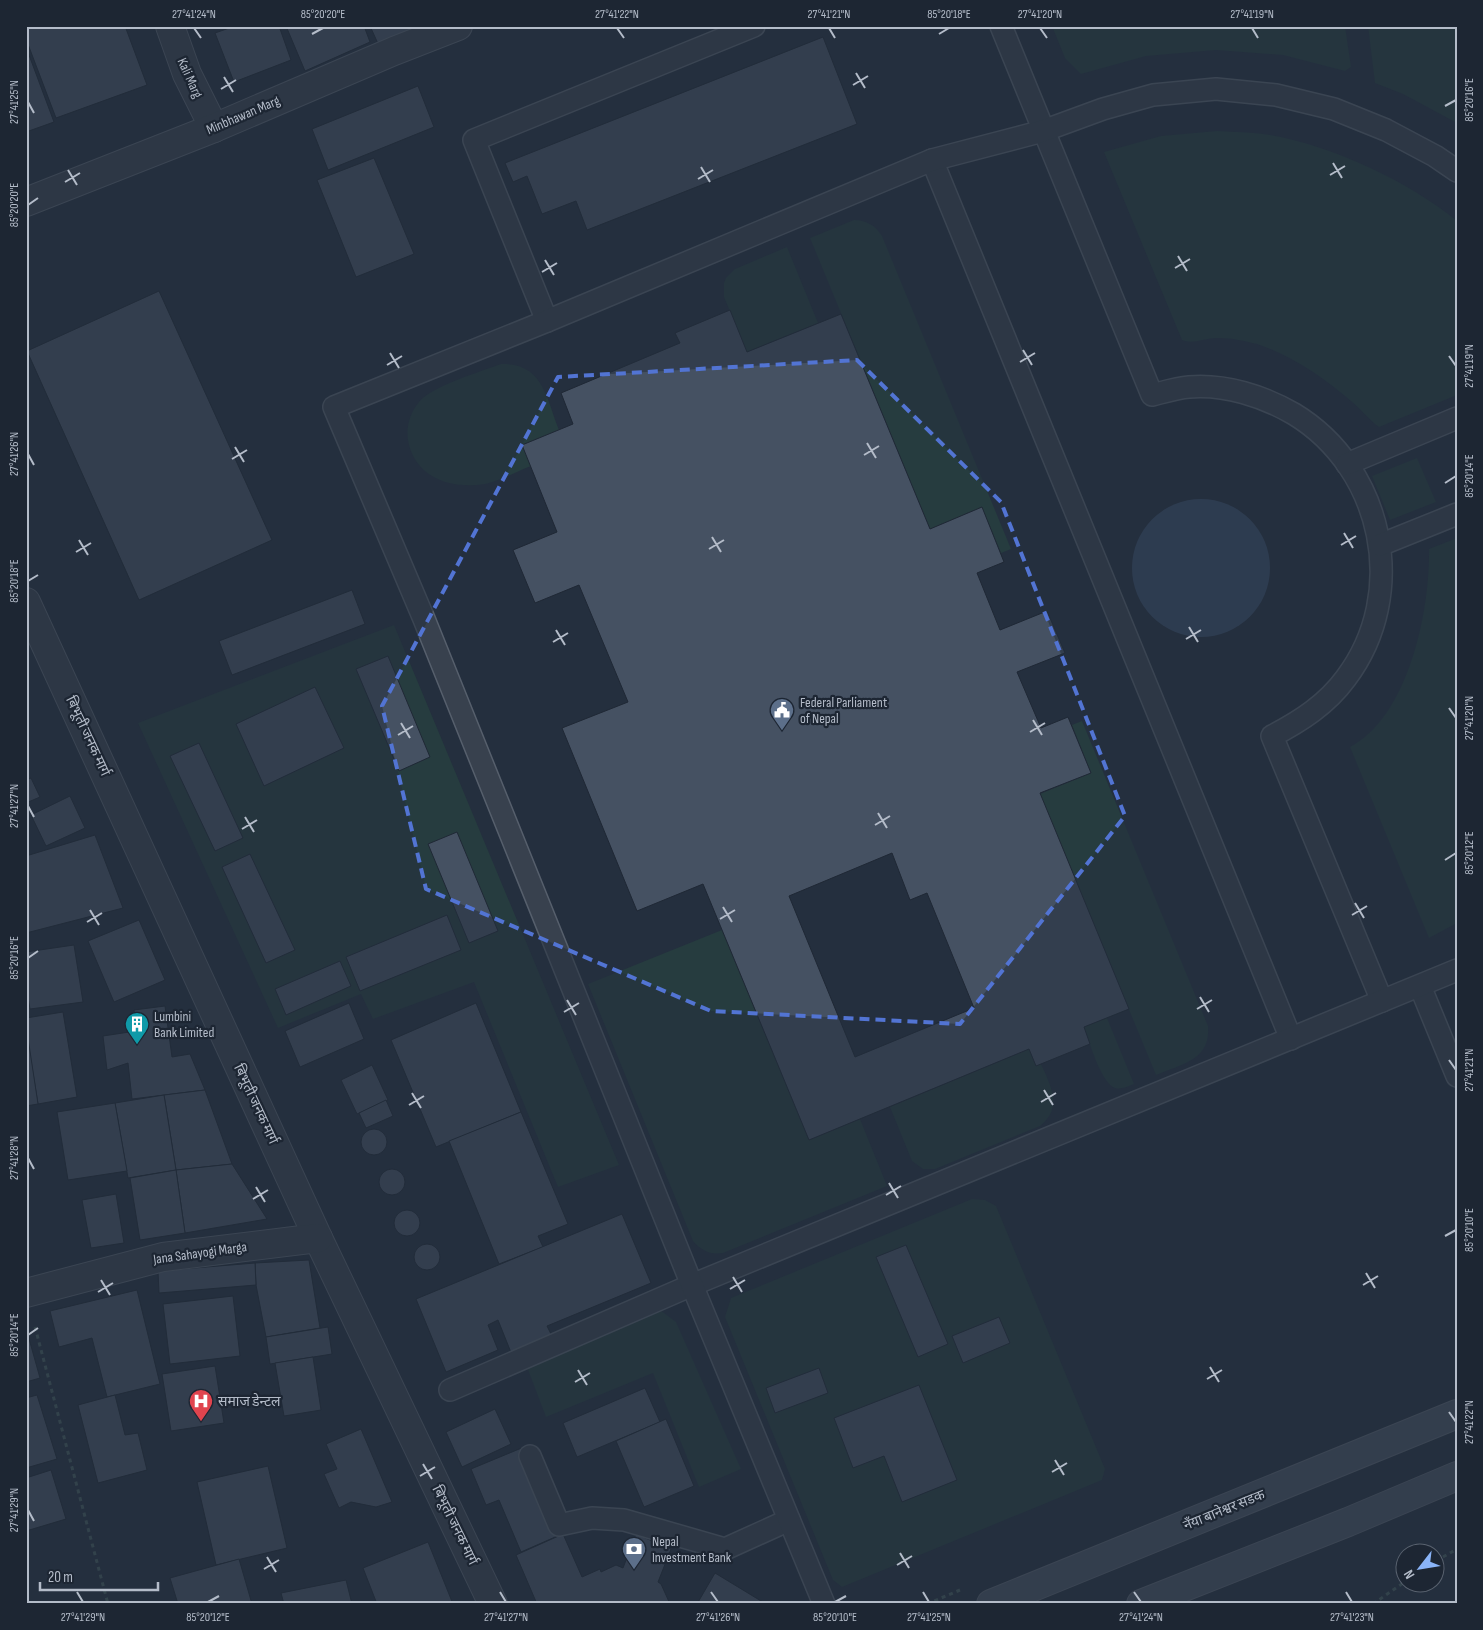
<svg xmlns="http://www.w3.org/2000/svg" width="1483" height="1630" viewBox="0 0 1483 1630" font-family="'Sofia Sans Condensed','Noto Sans Devanagari',sans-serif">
  <rect width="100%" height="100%" fill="#242f3e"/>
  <g fill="#263c3f">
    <polygon points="1052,26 1345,26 1351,67 1345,71 1283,55 1216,50 1146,56 1081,74 1065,58"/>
    <polygon points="1368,26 1457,26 1457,123 1403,94 1375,83"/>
    <path d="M1217,131C1234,132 1253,132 1270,135C1333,146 1408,181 1457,221V395L1379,427C1369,420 1361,409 1351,401C1324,378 1291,355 1257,344C1244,341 1232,338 1219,338C1207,337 1193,345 1182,340L1104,152L1161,136Z"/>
    <path d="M854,220C866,220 875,225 882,236L1011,549L1001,553L982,507L930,529L810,238Z"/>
    <polygon points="787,247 818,323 747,352 724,297 724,283 726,278 735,269"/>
    <path d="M501,364C543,363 546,397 559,430L522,445L531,466C518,471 497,482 485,484C452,489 418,479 409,445C405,430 409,414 419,402C432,386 480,372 501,364Z"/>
    <polygon points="1417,458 1436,502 1390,520 1372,476"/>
    <path d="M1457,538V923L1429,938L1350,747C1409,716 1430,610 1429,549Z"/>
    <polygon points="394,625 619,1165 558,1187 474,982 373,1019 361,994 278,1028 138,723"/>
    <path d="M1082,721L1208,1026C1211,1060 1182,1064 1156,1075L1040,794L1091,773L1072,725Z"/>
    <path d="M722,930L809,1140L860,1119L887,1186L723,1253C710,1255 702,1251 693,1241L588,984Z"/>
    <path d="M1107,1018L1134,1084C1128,1086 1121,1090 1115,1088C1101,1083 1089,1041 1084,1027Z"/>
    <path d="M1029,1049L1036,1065L1041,1064C1051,1086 1063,1108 1040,1126L935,1169H923L912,1161L890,1107Z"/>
    <polygon points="972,1199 985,1200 996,1206 1105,1469 1102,1480 842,1587 833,1580 725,1317 731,1298"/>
    <polygon points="660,1310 676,1322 741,1469 699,1487 653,1373 546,1417 527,1367"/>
  </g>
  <circle fill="#394c67" cx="1201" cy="568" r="69"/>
  <g fill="#455162" stroke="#1f2835" fill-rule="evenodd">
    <polygon points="26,26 125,26 147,85 56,118 26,39"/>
    <polygon points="235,26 279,26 291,60 234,82 215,33"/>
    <polygon points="286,26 364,26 370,42 305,71"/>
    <polygon points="370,26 430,26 380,48"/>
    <polygon points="823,37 857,124 587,230 576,201 542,214 527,176 513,182 505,163"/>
    <polygon points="26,47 54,122 26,132"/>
    <polygon points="418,86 434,127 328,170 312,129"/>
    <polygon points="374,158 414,254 356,277 317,180"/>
    <polygon points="159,291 272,540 139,600 27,351"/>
    <path d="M730,310L747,352L841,314L930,529L982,507L1004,562L977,573L1000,630L1047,611L1065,653L1017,672L1041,728L1068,717L1091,773L1040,793L1129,1009L1084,1027L1090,1044L1036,1066L1029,1049L809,1140L703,884L637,911L562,728L628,702L579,585L535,603L513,550L557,532L522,445L573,424L561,393L680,343L675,333ZM892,853L910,900L927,893L974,1008L855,1057L789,896Z"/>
    <polygon points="352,590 365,624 232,675 219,641"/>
    <polygon points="388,656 430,757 399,771 356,669"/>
    <polygon points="315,687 344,748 264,786 236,724"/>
    <polygon points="199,743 243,838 215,851 170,756"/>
    <polygon points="31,778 40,797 26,803 26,780"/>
    <polygon points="70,796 85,828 46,846 31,815"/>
    <polygon points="457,832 498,931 469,943 428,844"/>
    <polygon points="95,835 123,908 26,933 26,856"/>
    <polygon points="250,854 295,950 266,963 222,867"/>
    <polygon points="447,915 461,950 360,991 346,957"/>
    <polygon points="139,920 165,980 114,1002 88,941"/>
    <polygon points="74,945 83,1002 30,1009 26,986 26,952"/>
    <polygon points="340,961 351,986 286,1015 275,989"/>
    <polygon points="349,1003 364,1039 300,1067 285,1031"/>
    <polygon points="476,1003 521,1112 436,1147 391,1040"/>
    <polygon points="165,1006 172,1057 190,1054 205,1090 132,1099 128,1063 107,1070 103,1036 136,1031 134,1010"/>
    <polygon points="63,1012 77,1097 38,1104 26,1030 26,1018"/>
    <polygon points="26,1038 28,1038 38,1104 26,1106"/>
    <polygon points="372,1065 388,1100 357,1114 341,1080"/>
    <polygon points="205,1090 232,1164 176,1170 164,1095"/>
    <polygon points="164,1095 176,1170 128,1178 115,1103"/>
    <polygon points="386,1100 393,1116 366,1128 359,1113"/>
    <polygon points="115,1103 127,1171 68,1180 57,1112"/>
    <polygon points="521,1112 568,1224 538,1236 543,1247 499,1264 449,1141"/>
    <circle cx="374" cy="1142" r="13"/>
    <polygon points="232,1164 267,1219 185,1233 176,1170"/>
    <circle cx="392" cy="1182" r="13"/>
    <polygon points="176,1170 185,1233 140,1240 130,1178"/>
    <polygon points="116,1194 124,1243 91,1248 82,1200"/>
    <circle cx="407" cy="1223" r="13"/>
    <polygon points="622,1214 651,1283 547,1326 553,1338 512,1355 498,1320 488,1325 498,1350 446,1372 416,1299"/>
    <circle cx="427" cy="1257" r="13"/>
    <polygon points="906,1245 948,1344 918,1357 876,1257"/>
    <polygon points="309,1260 320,1328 266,1337 256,1285 255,1263"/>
    <polygon points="255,1263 256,1285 159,1293 158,1271"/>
    <polygon points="137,1290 160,1384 107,1397 92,1338 59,1347 50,1311"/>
    <polygon points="233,1296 240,1356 170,1364 163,1304"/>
    <polygon points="999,1317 1010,1343 963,1363 952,1336"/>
    <polygon points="328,1327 332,1354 270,1364 266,1337"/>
    <polygon points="26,1328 40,1378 26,1382"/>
    <polygon points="313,1357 321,1410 284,1416 275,1363"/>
    <polygon points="215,1366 224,1423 171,1431 162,1374"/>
    <polygon points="819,1368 828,1393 775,1413 766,1388"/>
    <polygon points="919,1385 957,1480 902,1502 884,1456 853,1468 834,1418"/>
    <polygon points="645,1388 660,1422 577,1457 563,1423"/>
    <polygon points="37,1395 57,1459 26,1468 26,1398"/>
    <polygon points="115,1395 125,1435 138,1433 147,1470 98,1483 78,1405"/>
    <polygon points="495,1409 511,1444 462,1467 446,1432"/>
    <polygon points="666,1419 694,1486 644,1507 616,1441"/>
    <polygon points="361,1429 392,1502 376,1507 351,1502 339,1508 324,1474 337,1469 326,1444"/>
    <polygon points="524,1447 562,1534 521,1552 499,1500 486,1505 471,1469"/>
    <polygon points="268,1466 287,1548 216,1565 197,1482"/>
    <polygon points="51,1470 66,1519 26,1531 26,1478"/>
    <polygon points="563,1534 582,1577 600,1569 601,1572 616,1565 623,1568 636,1534 671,1549 658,1582 661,1584 670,1604 537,1604 516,1555"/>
    <polygon points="428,1542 453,1604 377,1604 363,1568"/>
    <polygon points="239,1559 252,1604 178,1604 170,1578"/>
    <polygon points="715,1573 766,1604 697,1604"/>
    <polygon points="346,1580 352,1604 284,1604 281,1593"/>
  </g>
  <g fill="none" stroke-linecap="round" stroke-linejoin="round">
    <g stroke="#565f6c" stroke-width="24">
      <g id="lane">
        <path d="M1001,26L1152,395C1164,392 1177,388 1189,387C1225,384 1263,396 1294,414C1383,468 1410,593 1346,678C1327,704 1301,721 1272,736L1382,1001"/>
        <polyline points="932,160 1291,1039"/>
        <polyline points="547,321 474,140 754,26"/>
        <polyline points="1347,464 1457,418"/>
        <polyline points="1380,545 1457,514"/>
        <polyline points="1420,986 1457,1076"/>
        <polyline points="450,1390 692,1285 1457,970"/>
        <polyline points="530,1456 559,1525 592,1518 624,1520 725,1549 789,1520"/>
        <polyline points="824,1604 692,1285 424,619 334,407 547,321 932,160 1043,131 1103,109 1153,95 1216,89 1276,95 1334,109 1386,130 1435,156 1457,171"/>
      </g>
    </g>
    <g stroke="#565f6c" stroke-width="30">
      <g id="street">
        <polyline points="170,26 187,74 214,128"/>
        <polyline points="26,202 214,128 394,51 458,26"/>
        <polyline points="26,602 318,1238 493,1604"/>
        <polyline points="26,1293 163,1257 318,1238"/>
      </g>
    </g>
    <g stroke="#565f6c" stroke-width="30">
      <g id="secondary">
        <polyline points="991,1604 1457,1414"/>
        <polyline points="1141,1604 1348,1522 1457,1476"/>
      </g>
    </g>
    <g stroke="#44595c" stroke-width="3" stroke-dasharray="4 4" stroke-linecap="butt">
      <polyline points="35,1327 108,1604"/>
      <polyline points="1436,1561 1457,1549"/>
      <polyline points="927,1604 960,1590"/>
      <polyline points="1373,1604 1406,1581"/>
    </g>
    <use href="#lane" stroke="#38414e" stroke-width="21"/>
    <use href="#street" stroke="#38414e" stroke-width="28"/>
    <use href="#secondary" stroke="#465061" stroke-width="28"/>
  </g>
  <path d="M0 0H1483V1630H0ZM857,360L1001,502L1125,816L960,1024L711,1011L426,889L382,706L558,377Z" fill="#242f3e" fill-opacity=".55" fill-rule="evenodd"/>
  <path fill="none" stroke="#5274d3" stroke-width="4" stroke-dasharray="10 6" stroke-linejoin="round" d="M857,360L1001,502L1125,816L960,1024L711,1011L426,889L382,706L558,377Z"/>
  <path fill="none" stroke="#b4bcc9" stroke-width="2" d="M194,28L201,38M617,28L624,38M829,28L835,38M1040,28L1047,38M1252,28L1258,38M312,34L323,28M939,34L949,28M856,73L865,88M224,77L233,92M853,85L868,76M221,89L236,80M28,102L34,113M1445,106L1456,100M1333,163L1342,178M701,167L710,182M68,170L77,185M1330,175L1345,166M698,179L713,170M65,182L80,173M28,205L38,198M1178,256L1187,271M545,260L554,275M1175,268L1190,259M542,272L557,263M1023,350L1032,365M390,353L399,368M1449,356L1456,366M1020,362L1035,353M387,365L402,356M867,443L876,458M235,447L244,462M28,454L34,465M864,455L879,446M232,459L247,450M1445,483L1456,476M1344,533L1353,548M712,537L721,552M79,540L88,555M1341,545L1356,536M709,549L724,540M76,552L91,543M28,581L38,575M1189,627L1198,642M556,630L565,645M1186,639L1201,630M553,642L568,633M1449,708L1456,718M1033,720L1042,735M401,723L410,738M1030,732L1045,723M398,735L413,726M28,806L34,817M878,813L887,828M245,817L254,832M875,825L890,816M242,829L257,820M1445,860L1456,853M1355,903L1364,918M723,907L732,922M90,910L99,925M1352,915L1367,906M720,919L735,910M87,922L102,913M28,958L38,951M1200,997L1209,1012M567,1000L576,1015M1197,1009L1212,1000M564,1012L579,1003M1449,1060L1456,1070M1044,1090L1053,1105M412,1093L421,1108M1041,1102L1056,1093M409,1105L424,1096M28,1158L34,1169M889,1183L898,1198M256,1187L265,1202M886,1195L901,1186M253,1199L268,1190M1445,1236L1456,1230M1366,1273L1375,1288M733,1277L742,1292M101,1280L110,1295M1363,1285L1378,1276M730,1289L745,1280M98,1292L113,1283M28,1335L38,1328M1210,1367L1219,1382M578,1370L587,1385M1207,1379L1222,1370M575,1382L590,1373M1449,1412L1456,1422M1055,1460L1064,1475M423,1464L432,1479M1052,1472L1067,1463M420,1476L435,1467M28,1510L34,1521M900,1553L909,1568M267,1557L276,1572M897,1565L912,1556M264,1569L279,1560M77,1592L83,1602M500,1592L506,1602M711,1592L718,1602M923,1592L929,1602M1134,1592L1141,1602M1346,1592L1352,1602M208,1602L219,1596M835,1602L846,1596"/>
  <defs>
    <g id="civic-pin" transform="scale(1.25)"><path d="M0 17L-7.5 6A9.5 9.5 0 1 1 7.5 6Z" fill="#5c6f8a" stroke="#1d2633"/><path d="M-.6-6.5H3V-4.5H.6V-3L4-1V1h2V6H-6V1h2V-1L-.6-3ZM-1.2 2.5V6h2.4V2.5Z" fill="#fff"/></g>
    <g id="building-pin" transform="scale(1.25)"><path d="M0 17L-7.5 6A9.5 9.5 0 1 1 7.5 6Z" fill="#0f9aa8" stroke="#1d2633"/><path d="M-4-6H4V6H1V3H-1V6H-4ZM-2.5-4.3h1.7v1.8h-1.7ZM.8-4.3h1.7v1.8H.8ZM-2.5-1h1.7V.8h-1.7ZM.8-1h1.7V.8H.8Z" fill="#fff"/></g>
    <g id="hospital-pin" transform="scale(1.25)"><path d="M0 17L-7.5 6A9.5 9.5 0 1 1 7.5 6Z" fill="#e0444e" stroke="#1d2633"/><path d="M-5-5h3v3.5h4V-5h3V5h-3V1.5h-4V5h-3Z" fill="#fff"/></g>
    <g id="bank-pin" transform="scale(1.25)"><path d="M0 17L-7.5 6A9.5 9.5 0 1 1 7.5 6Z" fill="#5c6f8a" stroke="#1d2633"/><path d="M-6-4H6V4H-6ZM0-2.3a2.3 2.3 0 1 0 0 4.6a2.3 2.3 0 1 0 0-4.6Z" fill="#fff"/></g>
  </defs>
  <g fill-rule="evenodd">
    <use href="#civic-pin" x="782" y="710"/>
    <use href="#building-pin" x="137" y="1024"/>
    <use href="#hospital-pin" x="201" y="1401"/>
    <use href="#bank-pin" x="634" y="1549"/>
  </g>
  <g text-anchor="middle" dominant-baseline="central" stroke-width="4.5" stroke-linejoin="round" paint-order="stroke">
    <g font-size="14" fill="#b4bcc9" stroke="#1d2633">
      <text transform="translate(190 78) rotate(66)">Kali Marg</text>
      <text transform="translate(243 115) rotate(-23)">Minbhawan Marg</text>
      <text transform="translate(88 736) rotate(65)">बिभूती जनक मार्ग</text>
      <text transform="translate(256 1104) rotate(65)">बिभूती जनक मार्ग</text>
      <text transform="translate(200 1253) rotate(-8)">Jana Sahayogi Marga</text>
      <text transform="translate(1224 1510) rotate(-22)">नँया बानेश्वर सडक</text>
      <text transform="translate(455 1525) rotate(64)">बिभूती जनक मार्ग</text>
    </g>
    <g font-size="14" fill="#b4bcc9" stroke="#1d2633" text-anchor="start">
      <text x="800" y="702">Federal Parliament<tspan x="800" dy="16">of Nepal</tspan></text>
      <text x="154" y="1016">Lumbini<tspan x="154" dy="16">Bank Limited</tspan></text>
      <text x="218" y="1401">समाज डेन्टल</text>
      <text x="652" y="1541">Nepal<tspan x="652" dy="16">Investment Bank</tspan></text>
    </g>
  </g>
  <rect width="1483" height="1630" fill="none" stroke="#1d2633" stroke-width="55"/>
  <g transform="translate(1420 1568) rotate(239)"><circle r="24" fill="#1d2633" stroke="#59626f"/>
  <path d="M0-4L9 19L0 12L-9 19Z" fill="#8ab4f8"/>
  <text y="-8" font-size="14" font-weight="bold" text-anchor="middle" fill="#b4bcc9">N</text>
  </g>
  <path d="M40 1582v8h118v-8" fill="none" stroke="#b4bcc9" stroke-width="2.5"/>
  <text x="48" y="1582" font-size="15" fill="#b4bcc9" stroke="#1d2633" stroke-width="4" paint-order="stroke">20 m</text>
  <rect x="28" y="28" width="1428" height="1574" fill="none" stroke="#b4bcc9" stroke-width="2"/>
  <g font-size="12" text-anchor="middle" fill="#b4bcc9">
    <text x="194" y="18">27°41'24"N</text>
    <text x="323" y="18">85°20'20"E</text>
    <text x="617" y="18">27°41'22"N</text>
    <text x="829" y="18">27°41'21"N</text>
    <text x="949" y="18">85°20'18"E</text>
    <text x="1040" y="18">27°41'20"N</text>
    <text x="1252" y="18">27°41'19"N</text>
    <text transform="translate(1469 100) rotate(-90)" y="4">85°20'16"E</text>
    <text transform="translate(14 102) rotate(-90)" y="4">27°41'25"N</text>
    <text transform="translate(14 205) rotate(-90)" y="4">85°20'20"E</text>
    <text transform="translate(1469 366) rotate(-90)" y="4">27°41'19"N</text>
    <text transform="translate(14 454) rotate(-90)" y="4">27°41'26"N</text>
    <text transform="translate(1469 476) rotate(-90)" y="4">85°20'14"E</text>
    <text transform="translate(14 581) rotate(-90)" y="4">85°20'18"E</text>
    <text transform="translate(1469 718) rotate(-90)" y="4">27°41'20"N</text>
    <text transform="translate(14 806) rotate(-90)" y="4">27°41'27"N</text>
    <text transform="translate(1469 853) rotate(-90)" y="4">85°20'12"E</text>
    <text transform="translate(14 958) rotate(-90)" y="4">85°20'16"E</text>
    <text transform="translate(1469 1070) rotate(-90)" y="4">27°41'21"N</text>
    <text transform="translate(14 1158) rotate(-90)" y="4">27°41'28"N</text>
    <text transform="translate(1469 1230) rotate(-90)" y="4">85°20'10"E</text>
    <text transform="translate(14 1335) rotate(-90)" y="4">85°20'14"E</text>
    <text transform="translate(1469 1422) rotate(-90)" y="4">27°41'22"N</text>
    <text transform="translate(14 1510) rotate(-90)" y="4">27°41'29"N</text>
    <text x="83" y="1621">27°41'29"N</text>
    <text x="208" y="1621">85°20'12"E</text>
    <text x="506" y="1621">27°41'27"N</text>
    <text x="718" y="1621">27°41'26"N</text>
    <text x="835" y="1621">85°20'10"E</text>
    <text x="929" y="1621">27°41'25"N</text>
    <text x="1141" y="1621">27°41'24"N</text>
    <text x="1352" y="1621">27°41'23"N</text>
  </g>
</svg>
